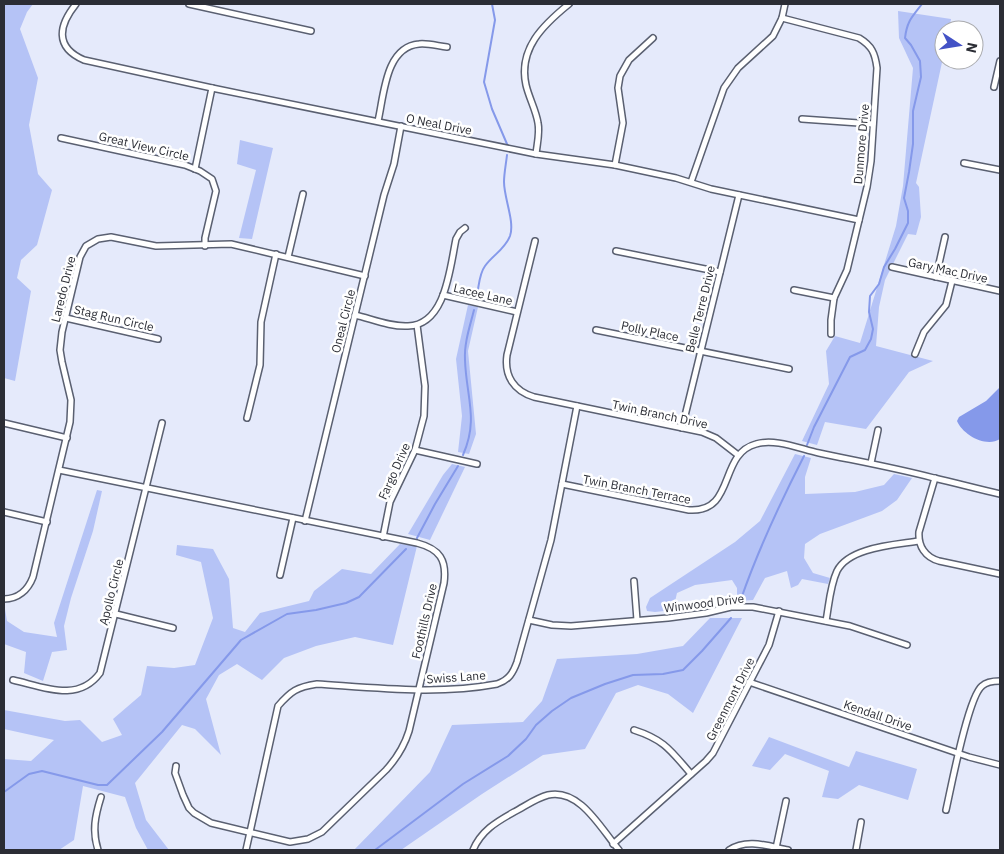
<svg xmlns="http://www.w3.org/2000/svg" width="1004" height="854" viewBox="0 0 1004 854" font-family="'IBM Plex Sans',sans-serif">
  <rect width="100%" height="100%" fill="#e5eafb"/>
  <g fill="#b5c3f6">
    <polygon points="4,4 33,4 27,12 20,29 38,78 29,125 38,174 52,190 37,245 21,260 17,278 31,291 15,381 4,378"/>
    <polygon points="898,11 951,19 949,30 944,30 944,53 916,183 919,187 921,217 916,235 908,234 885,280 879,307 876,346 933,361 909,372 866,429 825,422 817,445 802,441 829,384 826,351 835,336 860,343 896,226 903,186 913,68 899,38"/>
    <polygon points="240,140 273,148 252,239 239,238 256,170 237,164"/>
    <polygon points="468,305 478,307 468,351 476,434 469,454 458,452 462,416 456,359"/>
    <polygon points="795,454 811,458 805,477 805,494 855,492 884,485 894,474 912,478 897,500 882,511 820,534 805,544 804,558 813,573 830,578 828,584 802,579 798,585 791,588 787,571 765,578 753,600 737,601 737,588 732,580 695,585 677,593 673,610 655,612 647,611 646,607 650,598 735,542 760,521"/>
    <polygon points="452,464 465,467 430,540 408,534 443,475"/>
    <polygon points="97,490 102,491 93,531 71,598 64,626 67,650 52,652 43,681 24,673 26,652 4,644 4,603 7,621 24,632 57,637 54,623"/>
    <polygon points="400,544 417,546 393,645 355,637 316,646 284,658 262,680 237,664 219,675 206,699 221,755 195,729 182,725 135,783 146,820 169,850 148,850 136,828 125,797 83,786 74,840 59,850 4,850 4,759 31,761 54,740 4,729 4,710 65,721 80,720 102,742 122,735 113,719 141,695 147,666 174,668 195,665 213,618 201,562 176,555 177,545 213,549 229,579 233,628 245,632 260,613 309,601 314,591 342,569 371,574"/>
    <polygon points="710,618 742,618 693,713 668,694 638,685 616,693 585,749 543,755 482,794 401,850 354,850 430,772 452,725 523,722 542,701 557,659 637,654 683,646"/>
    <polygon points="769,737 849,767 856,751 917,769 908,800 859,785 838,799 822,797 829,771 785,754 770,770 752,766"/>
  </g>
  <path fill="#8599ea" d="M1000,387V439C986,448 963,435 957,421L959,417L986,401Z"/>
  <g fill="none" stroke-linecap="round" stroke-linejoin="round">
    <g stroke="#8599ea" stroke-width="2">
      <polyline points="492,4 495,20 484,82 492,109 507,144"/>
      <path d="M477,295C479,286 479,274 485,266C493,255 505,249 510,236C515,222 504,198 504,182C504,174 506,164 507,155"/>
      <path d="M807,445L814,427L850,357L865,350L871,339L873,329L869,312L870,296L879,284L884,267L895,249L908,223V211L904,198L909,172L913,144V111L921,77L920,61L911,45L905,38C907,21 912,17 922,4"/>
      <path d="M463,455C479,419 466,396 465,360C464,343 470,326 474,310"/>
      <polyline points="417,538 435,504 458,466"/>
      <path d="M741,599C758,550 780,503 804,456"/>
      <polyline points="4,792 29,774 42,771 98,785 107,785 162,732 241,640 287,614 316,610 346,603 359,597 406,549"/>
      <polyline points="375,850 463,784 508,756 526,739 536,725 552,711 571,698 605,684 633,675 663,674 683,670 702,651 731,618"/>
    </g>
    <g stroke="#5a6071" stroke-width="8">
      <g id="street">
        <path d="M76,4C59,25 54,47 84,60L212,88L536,154L615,165L676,178L711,189L859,220"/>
        <polyline points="189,4 311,31"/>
        <path d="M782,18L859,38C872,46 875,53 877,68L871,161L867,187L847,270L834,298L831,320V334"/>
        <polyline points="994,87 1000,61"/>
        <polyline points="802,119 873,124"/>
        <path d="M378,121C384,96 385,47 419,44C428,43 438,46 447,47"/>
        <polyline points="61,138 185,165 200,171 212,179 216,191 205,238 205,246"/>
        <path d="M536,154C537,144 540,133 538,123C536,110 529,98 526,85C518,49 543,25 569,4"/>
        <polyline points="964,163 1000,170"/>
        <polyline points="615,165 623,123 618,88 620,76 629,60 653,38"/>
        <polyline points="195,169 212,88"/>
        <polyline points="691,182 724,88 738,68 773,36 782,18 785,4"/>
        <path d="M535,241L507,355C504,376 514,391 534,397L702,432L716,438L738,455"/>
        <polyline points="616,251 720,272"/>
        <polyline points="288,257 303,194"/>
        <polyline points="892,267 1000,291"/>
        <polyline points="936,277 945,237"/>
        <polyline points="794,290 834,298"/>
        <polyline points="443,295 517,312"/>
        <path d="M355,315C372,319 390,327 408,326C446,325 450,267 456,239L460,232L465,228"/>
        <polyline points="66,318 158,339"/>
        <polyline points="596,330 789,369"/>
        <polyline points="915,354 924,332 946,305 952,281"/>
        <polyline points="247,418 260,365 261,322 276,254"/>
        <polyline points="4,423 67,438"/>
        <polyline points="682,428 739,195"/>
        <polyline points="415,450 477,464"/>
        <polyline points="871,463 878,430"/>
        <path d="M59,470L417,543C440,549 447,560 444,583L409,731C404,747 397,758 386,770L322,832L308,839L290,842L211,823L194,813L189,808L183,795L175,773L176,766"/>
        <path d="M935,478L919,532C918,546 925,557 939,561L1000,574"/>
        <path d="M562,484L689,510C736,513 718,454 756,444C775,438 800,449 819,453C857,461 896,468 934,478C956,483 978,489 1000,494"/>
        <polyline points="4,512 47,522"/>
        <polyline points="305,521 384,195 394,164 401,126"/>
        <polyline points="383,537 390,502 415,450 424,416 425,386 417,325"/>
        <polyline points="280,575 293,518"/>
        <polyline points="634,581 637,620"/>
        <path d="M4,599C18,599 28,590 33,577L70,422L71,400L62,362L60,350L62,332L80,257L86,246L98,239L111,237L156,246L231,244L365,276"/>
        <polyline points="116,614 173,628"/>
        <polyline points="529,620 552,625 571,626 668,618 706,613 731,607 753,607 850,626 907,645"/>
        <path d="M826,621C829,605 830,586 837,571C849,547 895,545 919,541"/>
        <path d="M13,680C44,687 78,703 100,673L162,423"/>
        <polyline points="749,682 969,757 1000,765"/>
        <path d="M634,730C665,740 671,751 691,774"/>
        <path d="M946,810C951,788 968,697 982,686C986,682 994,681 1000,681"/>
        <polyline points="613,844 706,761 713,753 769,645 779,611"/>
        <polyline points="776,848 786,801"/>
        <path d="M98,850C92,831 95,816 101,797"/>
        <path d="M246,850L278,706C291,691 297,687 317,684C377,688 438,695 497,684C509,680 513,673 517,662L551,540L577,406"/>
        <path d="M473,850C481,831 496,822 514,812C524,807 536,798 548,795C580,788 601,829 619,850"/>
        <path d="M729,850C747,838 768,846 788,850"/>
        <polyline points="856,850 861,822"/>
      </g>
    </g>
    <use href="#street" stroke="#fff" stroke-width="5"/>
  </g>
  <g text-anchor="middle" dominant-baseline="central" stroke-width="5" stroke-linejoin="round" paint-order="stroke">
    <g font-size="12" fill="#2b2d35" stroke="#fff">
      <text transform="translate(439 124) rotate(11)">O Neal Drive</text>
      <text transform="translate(861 144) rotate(-85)">Dunmore Drive</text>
      <text transform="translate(144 146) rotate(13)">Great View Circle</text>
      <text transform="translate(948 270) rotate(12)">Gary Mac Drive</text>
      <text transform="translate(63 289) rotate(-76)">Laredo Drive</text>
      <text transform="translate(483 294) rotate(13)">Lacee Lane</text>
      <text transform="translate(700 309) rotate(-76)">Belle Terre Drive</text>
      <text transform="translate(114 318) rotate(13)">Stag Run Circle</text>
      <text transform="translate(343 321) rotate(-76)">Oneal Circle</text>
      <text transform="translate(650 331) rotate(12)">Polly Place</text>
      <text transform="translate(660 414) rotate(12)">Twin Branch Drive</text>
      <text transform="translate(394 471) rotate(-66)">Fargo Drive</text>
      <text transform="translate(637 489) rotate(11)">Twin Branch Terrace</text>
      <text transform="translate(111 592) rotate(-76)">Apollo Circle</text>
      <text transform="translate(704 603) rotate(-7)">Winwood Drive</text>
      <text transform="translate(424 621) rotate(-77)">Foothills Drive</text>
      <text transform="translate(456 677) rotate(-4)">Swiss Lane</text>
      <text transform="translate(730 699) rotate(-63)">Greenmont Drive</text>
      <text transform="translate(878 715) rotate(19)">Kendall Drive</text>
    </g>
  </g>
  <rect width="1004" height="854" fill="none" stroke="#2b2d35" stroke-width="10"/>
  <g transform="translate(959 45) rotate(102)"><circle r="24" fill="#ffffff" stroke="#aaabae"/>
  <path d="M0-4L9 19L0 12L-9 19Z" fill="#4352c6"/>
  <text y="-8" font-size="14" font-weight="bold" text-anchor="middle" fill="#2b2d35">N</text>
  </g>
</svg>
